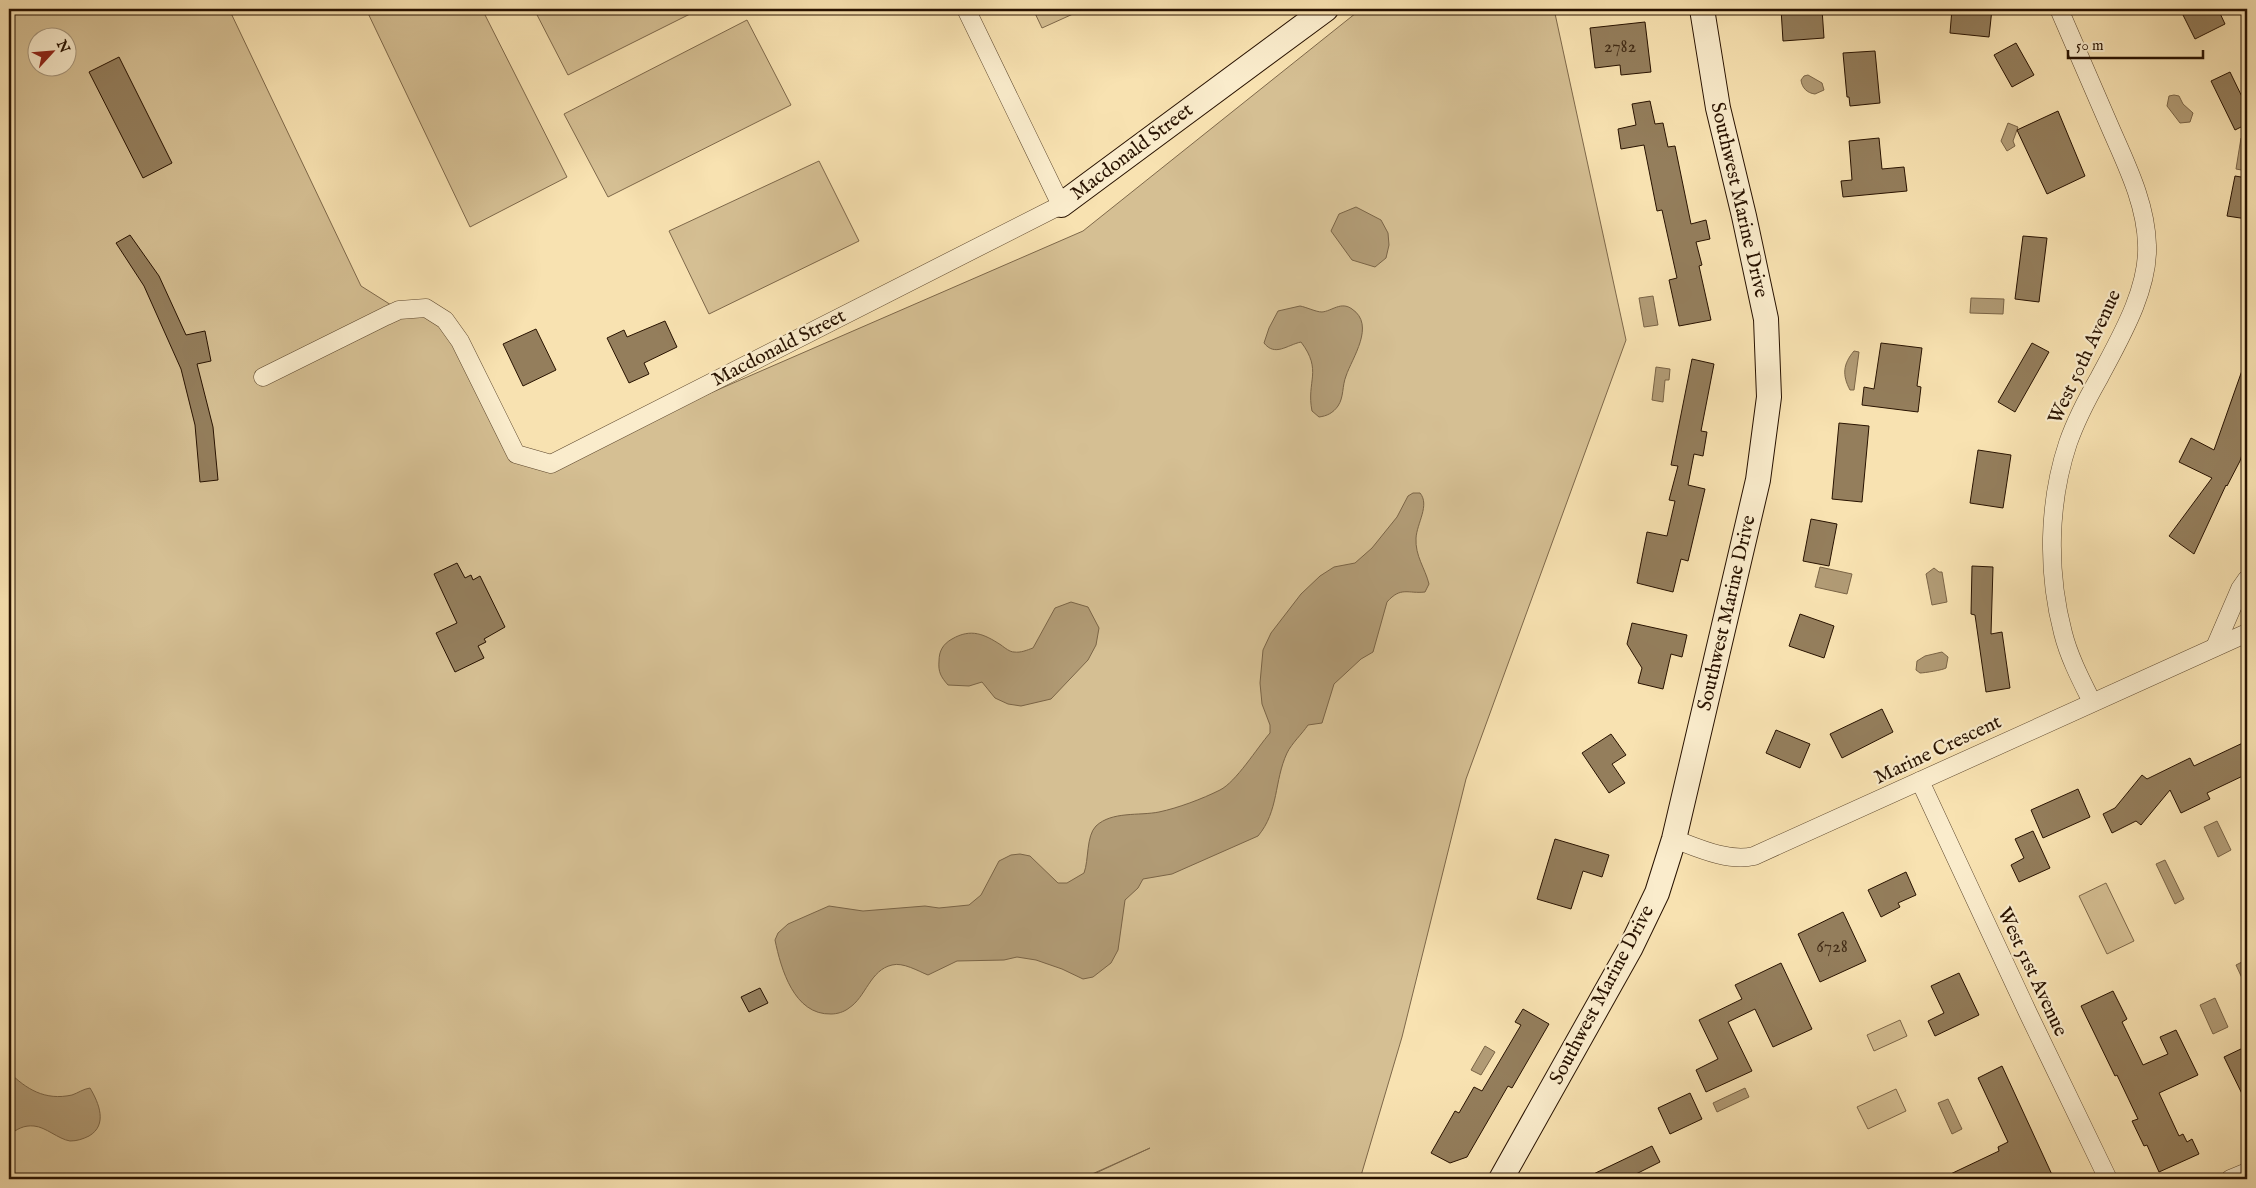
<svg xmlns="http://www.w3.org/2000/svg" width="2256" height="1188" viewBox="0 0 2256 1188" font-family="'IM FELL English',serif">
  <rect width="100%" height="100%" fill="#f8e2b1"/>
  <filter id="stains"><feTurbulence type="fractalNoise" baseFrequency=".004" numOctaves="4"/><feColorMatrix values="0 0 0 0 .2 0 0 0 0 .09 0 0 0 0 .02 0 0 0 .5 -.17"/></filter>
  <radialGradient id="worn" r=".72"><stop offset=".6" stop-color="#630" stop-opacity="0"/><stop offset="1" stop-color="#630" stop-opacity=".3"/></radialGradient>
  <g fill="#d5bf93" stroke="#7e684a" fill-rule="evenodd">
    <path d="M9,9H229L361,286L399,310L445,320L516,454L551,464L577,451L1083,231L1361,9H1554L1626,340L1466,779L1402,1037L1360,1179H1083L1150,1148L1081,1179H9ZM38,38H68V68H38Z"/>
    <polygon points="366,9 482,9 567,177 470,227"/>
    <polygon points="534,9 700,9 568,75"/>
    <polygon points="1033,9 1084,9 1042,28"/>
    <polygon points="747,20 791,105 608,197 564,114"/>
    <polygon points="819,161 859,241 709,314 669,231"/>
    <polygon points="2106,883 2134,941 2107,954 2079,896"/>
    <polygon points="1900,1020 1907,1036 1874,1051 1867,1035"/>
    <polygon points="1896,1089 1906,1111 1868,1129 1857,1107"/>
  </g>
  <g fill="#b19b75" stroke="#7a6446">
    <path d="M1808,75L1822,83L1824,90L1815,94C1807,93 1802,88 1801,80L1804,76Z"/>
    <polygon points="2174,95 2179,96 2183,104 2193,113 2190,122 2180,123 2167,106 2169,96"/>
    <polygon points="2008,123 2018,127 2013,141 2015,146 2007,151 2001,141"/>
    <polygon points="2241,138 2247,139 2247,171 2236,169"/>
    <polygon points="1356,207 1381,220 1388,233 1389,245 1386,258 1375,267 1352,260 1331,231 1339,214"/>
    <polygon points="1653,296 1658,325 1644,327 1639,298"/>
    <polygon points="1971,298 2004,299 2003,314 1970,313"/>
    <path d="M1300,306C1306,307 1316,312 1322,312C1332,311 1341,301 1352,309C1376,325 1352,358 1346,376C1342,386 1344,397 1338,406C1333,413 1327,416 1319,417L1312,411C1306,381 1323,371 1301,342C1287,345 1275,357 1264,343L1269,328L1278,311Z"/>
    <path d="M1854,351L1859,352L1854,390H1850C1842,375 1843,364 1854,351Z"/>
    <polygon points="1656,367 1670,369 1669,380 1665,380 1663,402 1652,400"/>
    <path d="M1413,493H1420C1430,505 1417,523 1416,538C1415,556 1425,568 1429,584L1425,592C1408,594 1401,586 1387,602L1373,652L1361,659L1334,684L1322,723L1308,725C1302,734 1292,743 1287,753C1274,781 1279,811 1258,836L1172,874L1143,879L1138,888L1125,900L1118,950L1111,963L1093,977L1083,979L1062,969L1036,960L1017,957L1004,960L957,961L928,975C918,971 903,962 892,965C870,970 866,997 849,1008C844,1012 837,1014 831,1014C794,1015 781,969 775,940L778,933L788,924L829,906L863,911L925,906L939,908L969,905L981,895L999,861L1011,855L1020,854L1030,856L1058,883H1067L1084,873C1089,860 1086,836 1096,826C1112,811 1139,816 1159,812C1178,808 1202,799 1220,790C1236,782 1257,748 1270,733V725L1262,704L1260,683L1263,650L1271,633L1301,594L1320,576L1334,567L1355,563L1372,548L1397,517L1408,496Z"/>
    <polygon points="1820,567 1852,574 1847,594 1815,587"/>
    <polygon points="1934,568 1939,572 1942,572 1947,602 1932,605 1926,574"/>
    <path d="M1071,602L1088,607L1099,628L1096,645L1088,660L1051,699L1021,706L1008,704L995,698L982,682L969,686L948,685C941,677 938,672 939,661C939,651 943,644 952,639C971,628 984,634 1001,645C1005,648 1010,652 1014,652C1021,653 1027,650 1033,648L1055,608Z"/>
    <path d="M1942,652L1948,657L1946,668C1943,670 1924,673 1920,673L1916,670L1917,661L1925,656Z"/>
    <polygon points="2217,821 2231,850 2218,857 2204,827"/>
    <polygon points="2165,860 2184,899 2175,904 2156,864"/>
    <polygon points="2246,960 2247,962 2247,989 2236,965"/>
    <polygon points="2215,998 2228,1027 2213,1034 2200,1005"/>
    <polygon points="1485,1046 1495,1052 1481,1075 1471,1070"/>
    <path d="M9,1072C26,1089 45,1101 72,1095C78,1093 83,1089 90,1088C99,1103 108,1125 89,1136C83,1139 77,1141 70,1141C58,1139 46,1127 34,1126C24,1125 17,1129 9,1135Z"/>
    <polygon points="1745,1088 1749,1097 1717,1112 1713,1103"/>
    <polygon points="1948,1099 1962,1129 1952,1134 1938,1103"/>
  </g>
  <g fill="#947e5c" stroke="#281200">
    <polygon points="1781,9 1822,9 1824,38 1783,41"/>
    <polygon points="1952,9 1992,9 1989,37 1950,33"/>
    <polygon points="2180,9 2218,9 2225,24 2195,39"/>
    <polygon points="1645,22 1651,72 1621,75 1620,65 1595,68 1590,28"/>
    <polygon points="2016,43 2034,75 2012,87 1994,55"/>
    <polygon points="1875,51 1880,103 1850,106 1849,97 1847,97 1843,53"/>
    <polygon points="119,57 172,163 143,178 89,72"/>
    <polygon points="2230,72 2247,107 2247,124 2235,130 2211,81"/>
    <polygon points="1650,101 1655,124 1663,123 1668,147 1675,146 1691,224 1706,220 1710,239 1696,242 1702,265 1699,266 1711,320 1679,326 1669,280 1677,278 1662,210 1657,211 1644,145 1621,149 1618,129 1636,125 1632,104"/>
    <polygon points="2058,111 2085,176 2047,194 2017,130"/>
    <polygon points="1879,138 1882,169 1904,167 1907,191 1843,197 1841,181 1852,180 1849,141"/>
    <polygon points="2235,176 2247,178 2247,219 2227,216"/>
    <polygon points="130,235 159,276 186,335 205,331 211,361 197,364 213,427 218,480 200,482 195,425 181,369 144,286 116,243"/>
    <polygon points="2023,236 2047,238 2039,302 2015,299"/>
    <polygon points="665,321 677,347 644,363 649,374 629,383 607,338 624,330 627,337"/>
    <polygon points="536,329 556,370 523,386 503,344"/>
    <polygon points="1881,343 1922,348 1917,386 1921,387 1918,412 1862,405 1864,387 1874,389"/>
    <polygon points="2032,343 2049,352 2015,412 1998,402"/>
    <polygon points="1692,359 1714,364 1701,431 1707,432 1703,456 1694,454 1688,485 1705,489 1688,561 1681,559 1673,592 1637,583 1647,532 1667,536 1675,501 1669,500 1678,466 1671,465"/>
    <polygon points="2245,362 2247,363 2247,439 2240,461 2227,486 2226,485 2194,554 2169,536 2212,478 2179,462 2191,438 2214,450"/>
    <polygon points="1839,423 1869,426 1862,502 1832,499"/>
    <polygon points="1978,450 2011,455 2003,508 1970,503"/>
    <polygon points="1811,519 1837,524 1829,566 1803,561"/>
    <polygon points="457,563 465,578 471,575 473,580 480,576 505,627 484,639 486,642 478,646 484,658 455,672 436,633 457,623 434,574"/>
    <polygon points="1972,566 1993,567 1991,634 2002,632 2010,688 1986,692 1975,615 1971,614"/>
    <polygon points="1800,614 1834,626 1824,658 1789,646"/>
    <polygon points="1632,623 1687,635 1682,657 1671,654 1663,689 1638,683 1642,668 1627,644"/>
    <polygon points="1882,709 1893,732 1842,758 1830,734"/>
    <polygon points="1776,730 1810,744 1800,768 1766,753"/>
    <polygon points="1611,734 1626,755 1612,764 1625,783 1609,793 1582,753"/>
    <polygon points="2247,741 2247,774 2207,793 2210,799 2181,813 2170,790 2141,825 2136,821 2112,833 2103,814 2115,808 2142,775 2147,779 2190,758 2194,766"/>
    <polygon points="2078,789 2090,817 2043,838 2031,810"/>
    <polygon points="2033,831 2050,868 2019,882 2011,865 2024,858 2015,839"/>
    <polygon points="1555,839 1609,855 1602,877 1583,871 1571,909 1537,899"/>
    <polygon points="1906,872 1916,895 1898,903 1900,907 1881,917 1868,890"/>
    <polygon points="1843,912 1866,961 1820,982 1798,934"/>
    <polygon points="1781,963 1812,1029 1773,1047 1755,1009 1728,1022 1752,1071 1706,1092 1696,1070 1718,1059 1699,1020 1742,999 1735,985"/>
    <polygon points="1959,973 1979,1015 1935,1036 1928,1021 1944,1013 1931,986"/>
    <polygon points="760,988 768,1003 749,1012 741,997"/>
    <polygon points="2113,991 2127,1019 2122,1022 2143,1065 2168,1054 2160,1037 2176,1030 2198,1075 2159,1093 2179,1136 2183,1134 2187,1142 2192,1139 2199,1154 2159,1172 2147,1145 2144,1146 2132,1121 2138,1119 2117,1075 2115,1076 2081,1006"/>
    <polygon points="1523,1009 1549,1024 1512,1088 1508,1086 1467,1157 1450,1163 1431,1153 1455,1111 1459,1113 1474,1087 1482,1091 1521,1025 1515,1022"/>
    <polygon points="2243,1048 2247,1056 2247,1104 2224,1057"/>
    <polygon points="2002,1066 2054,1179 1940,1179 1999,1151 1998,1147 2008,1142 1978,1078"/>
    <polygon points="1690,1093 1702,1119 1670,1134 1658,1108"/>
    <polygon points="1652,1146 1660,1162 1626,1179 1583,1179"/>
  </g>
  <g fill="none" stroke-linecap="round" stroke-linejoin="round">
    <g stroke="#5c462c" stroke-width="19">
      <g id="street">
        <path d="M2059,9C2076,48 2093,87 2110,127C2126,164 2146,203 2147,245C2149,290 2119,340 2099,378C2087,399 2076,420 2068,443C2048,503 2047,572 2063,633C2069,657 2081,680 2092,702"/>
        <polyline points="263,377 386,316 399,310 426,308 445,320 460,341 516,454 551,464 1061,205 966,9"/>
        <polyline points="2215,647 2240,589 2247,579"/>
        <polyline points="1920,781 2028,1013 2108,1179"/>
        <path d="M1674,839C1698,848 1728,862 1754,856L2247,633"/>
        <polyline points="2230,1179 2247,1172"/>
      </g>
    </g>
    <g stroke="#281200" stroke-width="26">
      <g id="secondary">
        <polyline points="1061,205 1326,9"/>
        <polyline points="1501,1179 1630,949 1657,893 1674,839 1758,480 1769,397 1766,319 1744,216 1718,108 1702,9"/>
      </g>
    </g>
    <use href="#street" stroke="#faeccc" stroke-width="18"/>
    <use href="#secondary" stroke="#faeccc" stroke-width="24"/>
  </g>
  <g text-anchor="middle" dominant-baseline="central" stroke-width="4.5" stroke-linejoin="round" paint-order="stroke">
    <g font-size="18" fill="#432d17">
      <text x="1620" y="47">2782</text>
      <text x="1832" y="947">6728</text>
    </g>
    <g font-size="20" fill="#281200" stroke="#faeccc">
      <text transform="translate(1132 152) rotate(-37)">Macdonald Street</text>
      <text transform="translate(1739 200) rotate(77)">Southwest Marine Drive</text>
      <text transform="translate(779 348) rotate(-27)">Macdonald Street</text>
      <text transform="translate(2085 357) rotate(-65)">West 50th Avenue</text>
      <text transform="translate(1727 613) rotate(-77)">Southwest Marine Drive</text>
      <text transform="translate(1938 750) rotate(-25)">Marine Crescent</text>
      <text transform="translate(2032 972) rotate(65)">West 51st Avenue</text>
      <text transform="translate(1602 995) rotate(-62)">Southwest Marine Drive</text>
    </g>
  </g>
  <rect width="2256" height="1188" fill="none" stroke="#f8e2b1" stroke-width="30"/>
  <rect x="10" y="10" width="2236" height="1168" fill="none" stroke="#281200" stroke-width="2.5"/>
  <rect x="15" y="15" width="2226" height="1158" fill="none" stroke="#281200"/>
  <g transform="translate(52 52) rotate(64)"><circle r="24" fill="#faeccc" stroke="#a6957a"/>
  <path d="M0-4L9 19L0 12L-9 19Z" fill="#8f2418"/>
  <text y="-8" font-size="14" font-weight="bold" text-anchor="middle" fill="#281200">N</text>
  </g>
  <path d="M2068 50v8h135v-8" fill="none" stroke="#281200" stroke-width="2.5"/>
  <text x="2076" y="50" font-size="15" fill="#281200" stroke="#faeccc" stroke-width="4" paint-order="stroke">50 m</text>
  <rect width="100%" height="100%" filter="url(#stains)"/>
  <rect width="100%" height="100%" fill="url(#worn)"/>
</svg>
